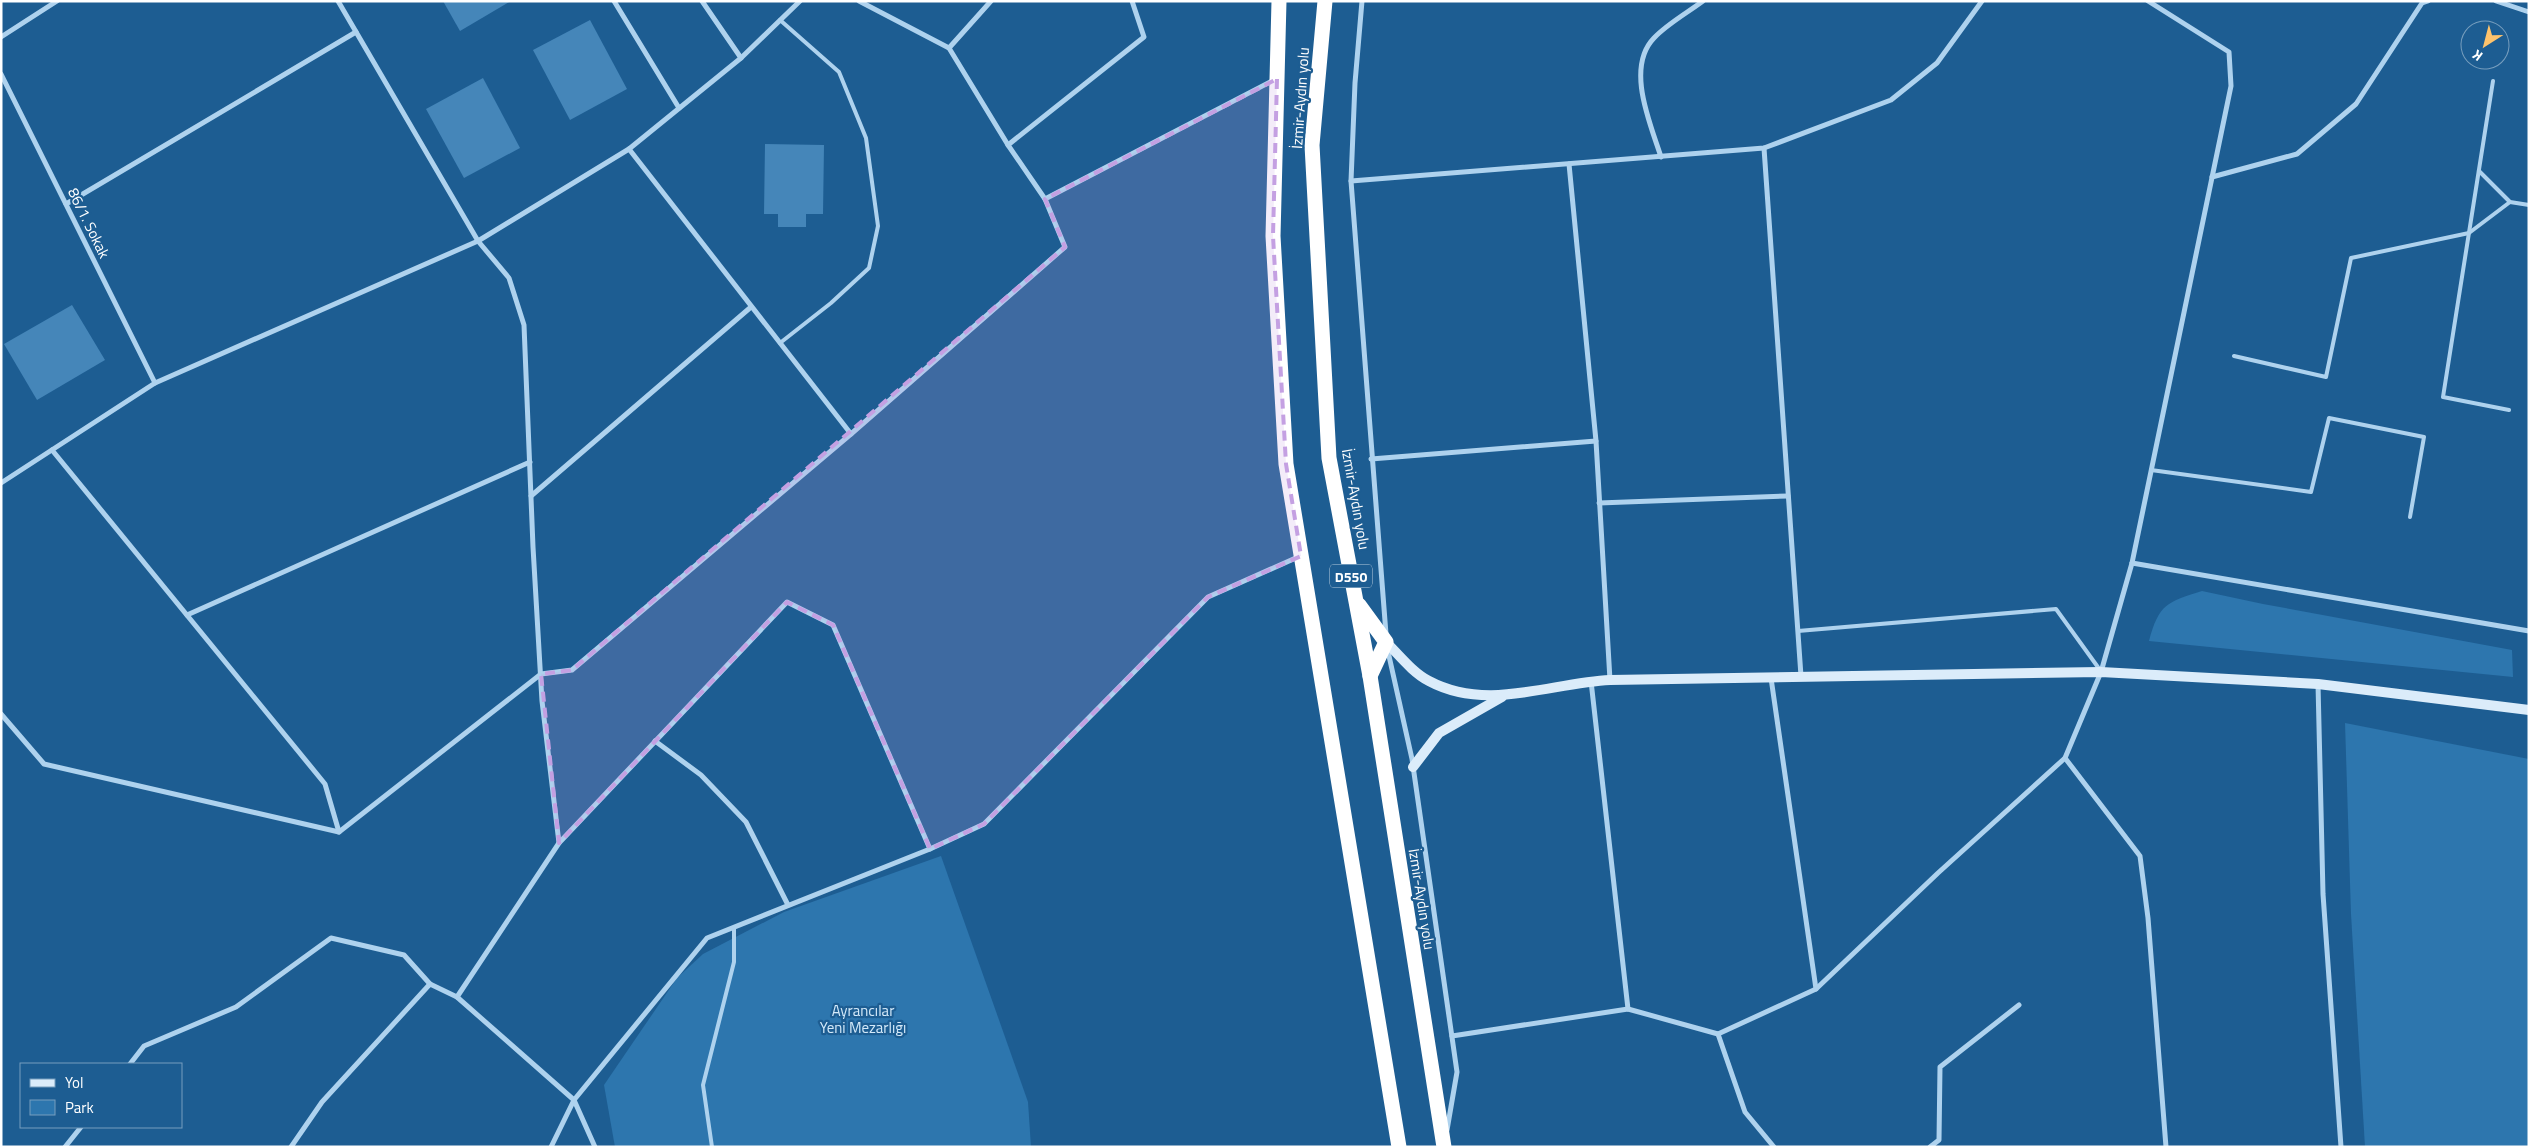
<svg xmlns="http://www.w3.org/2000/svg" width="2530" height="1148" viewBox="0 0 2530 1148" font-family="'Titillium Web',sans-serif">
  <rect width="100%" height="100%" fill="#1d5d92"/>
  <g fill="#2d76ae">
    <path d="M2202,591L2263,604L2512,650L2513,677L2149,641C2159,604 2167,602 2202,591Z"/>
    <polygon points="2345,723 2529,759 2529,1147 2365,1147 2351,914"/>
    <polygon points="941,856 1028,1102 1031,1147 615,1147 604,1085 677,978 703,954 784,912"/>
  </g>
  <g fill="#4586b9">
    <polygon points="443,1 511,1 460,31"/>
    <polygon points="590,20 627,89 570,120 533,50"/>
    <polygon points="483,78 520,148 464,178 426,109"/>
    <polygon points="765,144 824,145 823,214 806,214 806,227 778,227 778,214 764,214"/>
    <polygon points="72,305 105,360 37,400 4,344"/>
  </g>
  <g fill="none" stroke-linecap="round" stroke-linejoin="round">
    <g stroke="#aed2ee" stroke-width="4">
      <polyline points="2493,81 2443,397 2509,410"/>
      <polyline points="2479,171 2510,202 2529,205"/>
      <polyline points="780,343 831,303 869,268 878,226 866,138 839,72 780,20"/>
      <polyline points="2234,356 2326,377 2351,258 2469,233 2510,202"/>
      <polyline points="2151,470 2311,492 2329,418 2424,437 2410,517"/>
      <polyline points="1798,631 2056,609 2100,670"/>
      <polyline points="712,1147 703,1085 734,962 734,928"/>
    </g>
    <g stroke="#aed2ee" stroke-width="5">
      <polyline points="338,1 478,241 509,278 524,325 533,547 542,701 559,843"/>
      <polyline points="614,1 679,108"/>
      <polyline points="702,1 741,58"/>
      <polyline points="859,1 949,48 1008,145"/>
      <polyline points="1132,1 1144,37 1008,145 1045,199 1274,80"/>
      <polyline points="1362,1 1355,83 1351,181 1386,634"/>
      <polyline points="2496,1 2529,12"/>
      <polyline points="1,37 57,1"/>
      <polyline points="949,48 991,1"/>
      <polyline points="1,74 155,383"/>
      <polyline points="1764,148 1801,676"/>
      <polyline points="629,149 851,434 1065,247 1045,199"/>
      <path d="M1661,157C1651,125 1625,68 1654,38C1667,24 1687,13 1703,1"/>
      <polyline points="1569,164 1596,441 1610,680"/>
      <polyline points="2212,177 2297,154 2356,104 2422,3 2428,1"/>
      <polyline points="1351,181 1764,148 1891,100 1937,63 1982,1"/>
      <polyline points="66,204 356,32"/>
      <polyline points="52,450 325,784 339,832"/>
      <polyline points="1371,459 1596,441"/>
      <polyline points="1,483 155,383 478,241 629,149 741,58 800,1"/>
      <polyline points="531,496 751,307"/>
      <polyline points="1599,503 1788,496"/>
      <polyline points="2132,563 2529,631"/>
      <polyline points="187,615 530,462"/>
      <polyline points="1387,647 1412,759 1457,1072 1447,1130"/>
      <polyline points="1771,678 1816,989"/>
      <polyline points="1591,681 1628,1009"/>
      <polyline points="2318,684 2323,894 2341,1147"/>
      <polyline points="1,714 44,764 339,832 541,674 572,670 851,434"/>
      <polyline points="655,741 701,775 746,822 788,905"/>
      <polyline points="2065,758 2140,856 2148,918 2166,1147"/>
      <polyline points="457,997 559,843 787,602 833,625 930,849"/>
      <polyline points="1452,1036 1628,1009 1718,1034"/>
      <polyline points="130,1064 144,1046 236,1007 331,938 404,955 430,984"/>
      <polyline points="65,1147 81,1127"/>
      <polyline points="291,1147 322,1102 430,984 457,997 574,1100 595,1147"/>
      <polyline points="551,1147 574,1100 707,938 930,849 984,824 1208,597 1298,557"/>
      <polyline points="1774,1147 1745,1112 1718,1034 1816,989 1938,873 2065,758 2101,672 2132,563 2231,86 2229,52 2148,1"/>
      <polyline points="1930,1147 1939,1140 1940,1067 2019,1005"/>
    </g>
    <g stroke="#dbecfa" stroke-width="10">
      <path d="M1386,642C1399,655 1413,673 1429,681C1487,712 1550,683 1610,680L2101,672L2318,684L2529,710"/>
      <polyline points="1413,767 1439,733 1502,697"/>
    </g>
    <g stroke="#fff" stroke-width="15">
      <polyline points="1279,1 1273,236 1286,464 1399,1147"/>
      <polyline points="1325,1 1312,145 1329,458 1370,676 1444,1147"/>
      <polyline points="1359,605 1386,642 1370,676"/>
    </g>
  </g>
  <path fill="#c4a0e2" fill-opacity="0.2" stroke="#c4a0e2" stroke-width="4" stroke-dasharray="10 6" stroke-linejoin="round" d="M1277,79L1273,236L1286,464L1301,556L1208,597L984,824L930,849L833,625L787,602L559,843L541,674L572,670L1065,247L1045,199Z"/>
  <g text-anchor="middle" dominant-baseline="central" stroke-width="4.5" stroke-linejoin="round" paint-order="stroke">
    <rect fill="#1d5d92" stroke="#bbcede" stroke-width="1" x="1330" y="564.5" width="42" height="23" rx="4"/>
    <g font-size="14" font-weight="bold" fill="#fff">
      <text x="1351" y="576">D550</text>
    </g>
    <g font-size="15" fill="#fff" stroke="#1d5d92">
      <text transform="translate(1300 98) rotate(-86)">İzmir-Aydın yolu</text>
      <text transform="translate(89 223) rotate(64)">86/1. Sokak</text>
      <text transform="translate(1356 499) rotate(80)">İzmir-Aydın yolu</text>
      <text transform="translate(1422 899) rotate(81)">İzmir-Aydın yolu</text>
    </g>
    <g font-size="15" fill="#d4eafa" stroke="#1d5d92">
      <text x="863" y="1010">Ayrancılar<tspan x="863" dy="17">Yeni Mezarlığı</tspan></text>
    </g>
  </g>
  <rect width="2530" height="1148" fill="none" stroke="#ffffff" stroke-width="5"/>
  <rect x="20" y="1063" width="162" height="65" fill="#1d5d92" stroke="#779ebe"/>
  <rect x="30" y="1079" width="25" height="8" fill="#dbecfa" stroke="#779ebe"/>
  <text x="65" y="1088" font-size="15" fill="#ffffff">Yol</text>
  <rect x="30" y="1100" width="25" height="15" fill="#2d76ae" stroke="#779ebe"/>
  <text x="65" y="1113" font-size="15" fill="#ffffff">Park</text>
  <g transform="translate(2485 45) rotate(216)"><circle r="24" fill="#1d5d92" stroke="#779ebe"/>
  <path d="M0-4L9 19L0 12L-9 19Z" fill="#fec36c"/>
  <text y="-8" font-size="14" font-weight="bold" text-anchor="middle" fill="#ffffff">K</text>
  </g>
</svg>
